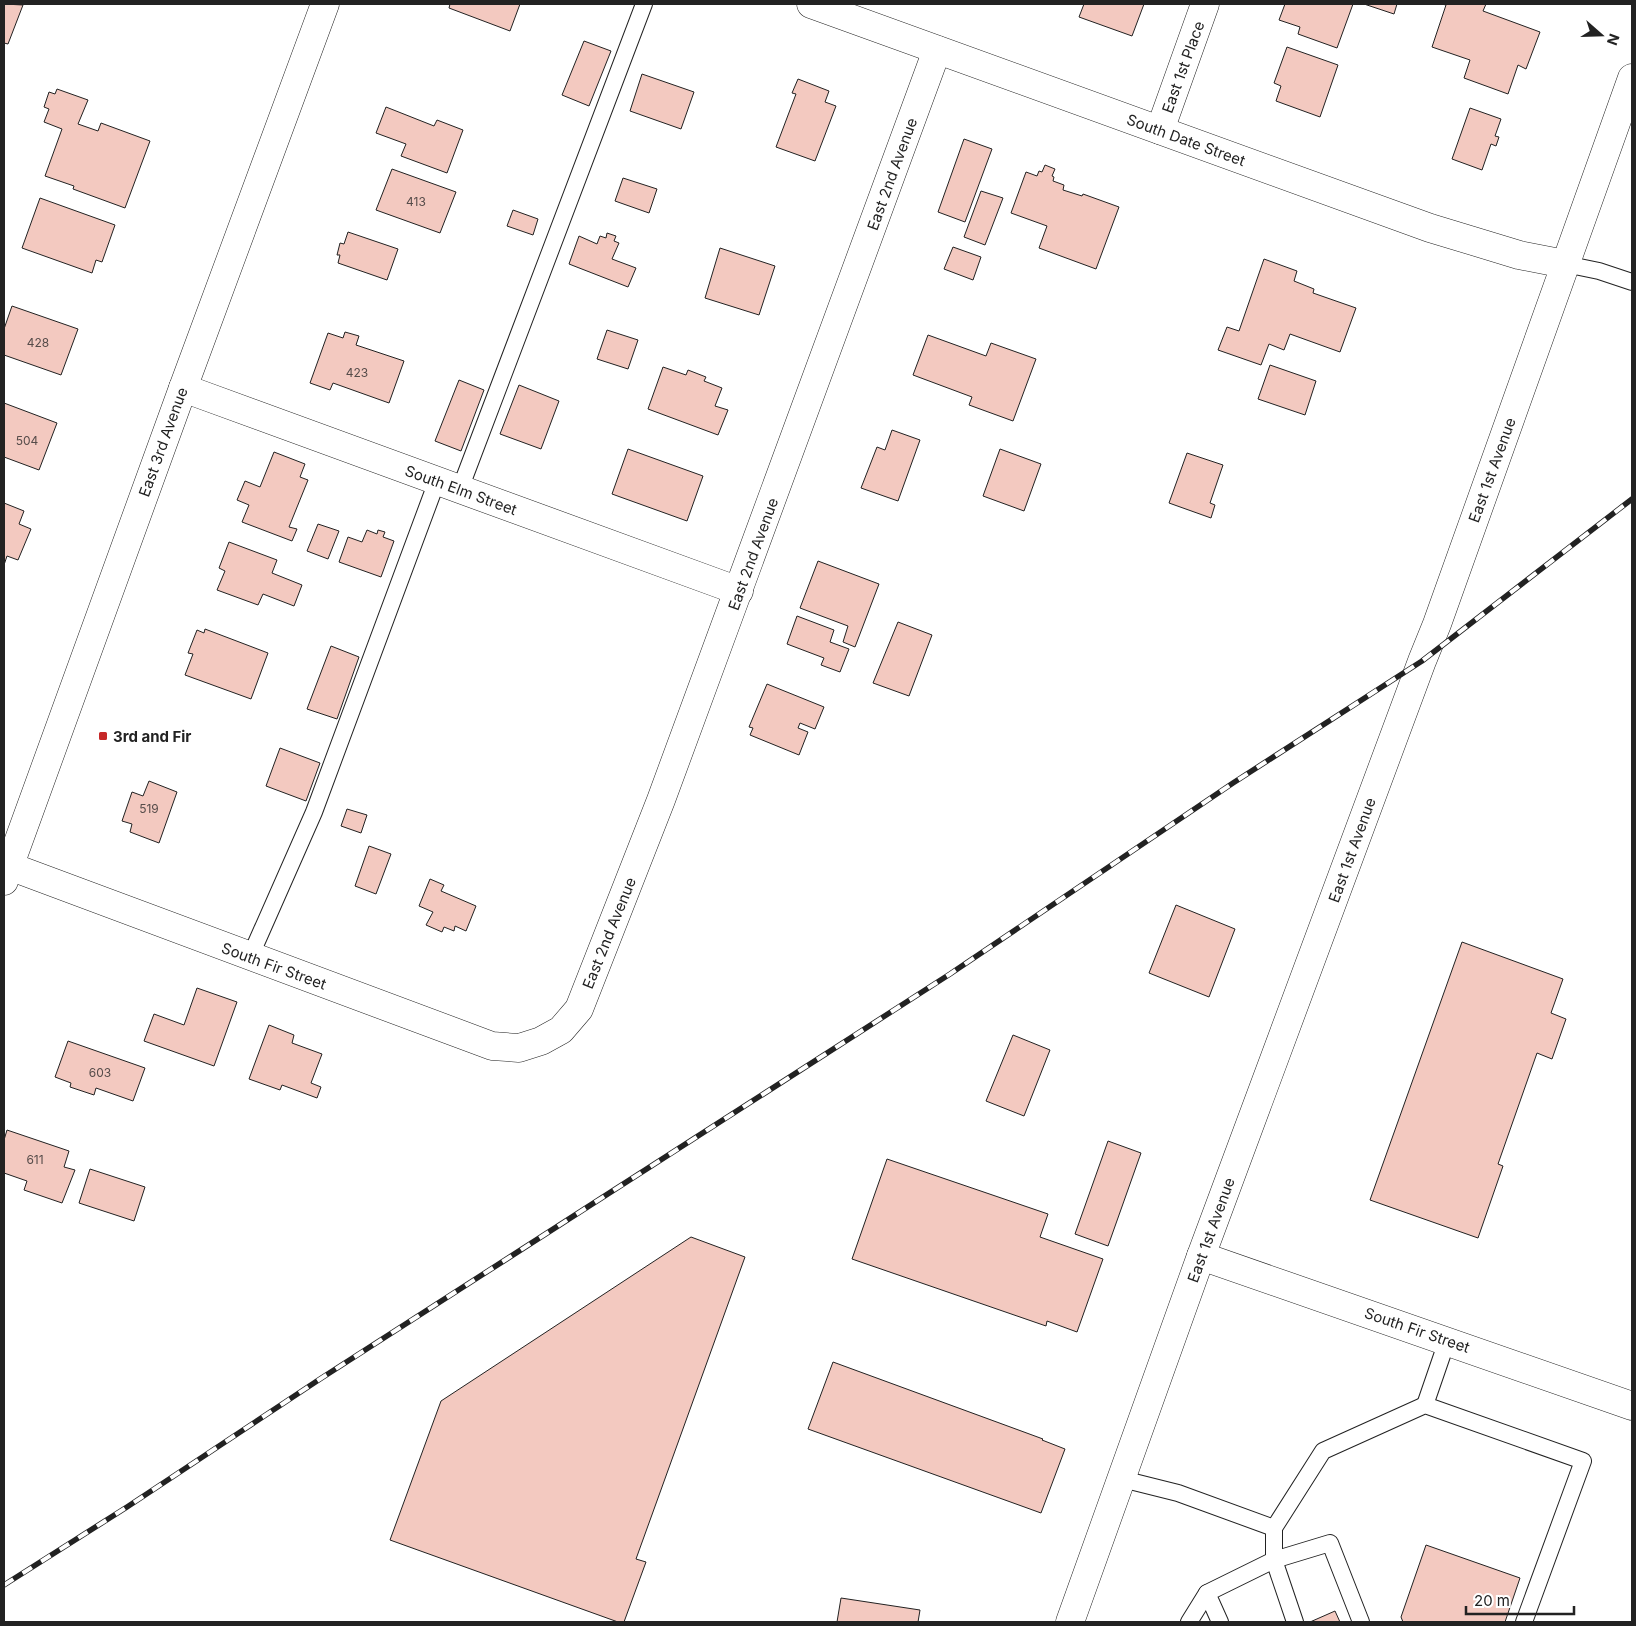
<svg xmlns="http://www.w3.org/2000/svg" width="1636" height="1626" viewBox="0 0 1636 1626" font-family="Inter,sans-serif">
  <rect width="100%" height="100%" fill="#fff"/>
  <g fill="#f3c9c0" stroke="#222">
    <polygon points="4,4 23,5 8,44 4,43"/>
    <polygon points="450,4 520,4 510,31 449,8"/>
    <polygon points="1084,4 1144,4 1132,36 1079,17"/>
    <polygon points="1285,4 1353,4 1337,48 1298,34 1300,27 1279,20"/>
    <polygon points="1364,4 1397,4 1394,14"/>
    <polygon points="1442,4 1486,4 1483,11 1540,32 1526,69 1518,65 1508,94 1464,78 1470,60 1432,47 1446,5"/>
    <polygon points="584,41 611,51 589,106 562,95"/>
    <polygon points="1287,47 1338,65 1320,117 1276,101 1281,86 1274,83"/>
    <polygon points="642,74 694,92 681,129 630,111"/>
    <polygon points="798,79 829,91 825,102 836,106 815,161 776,147 796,94 792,93"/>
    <polygon points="57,89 88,100 78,124 98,131 101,123 150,141 125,208 73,189 74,186 45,176 62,129 44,122 49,109 44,107 49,92 55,94"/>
    <polygon points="386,107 434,126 437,120 463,130 447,173 401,156 406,144 376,133"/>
    <polygon points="1470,108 1501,119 1495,136 1499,137 1496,146 1491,144 1482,170 1452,159"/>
    <polygon points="964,139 992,149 965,222 938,212"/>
    <polygon points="1045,165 1055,169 1052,176 1054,177 1053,181 1064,185 1063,190 1082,196 1083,194 1119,207 1096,269 1039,248 1047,226 1011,213 1026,172 1037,176 1039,171 1042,172"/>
    <polygon points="392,169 456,192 440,233 376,210"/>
    <polygon points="623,178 657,189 649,213 615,201"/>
    <polygon points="981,191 1003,198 985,245 964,237"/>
    <polygon points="40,198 115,225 102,262 96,260 92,273 22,248"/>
    <polygon points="513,210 538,219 533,235 507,226"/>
    <polygon points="348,232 398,249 387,280 338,263 340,255 337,255 340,243 344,244"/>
    <polygon points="607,233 616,236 614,241 619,243 612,259 636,268 628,287 569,264 579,236 597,244 600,236 606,238"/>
    <polygon points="953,247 981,257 973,280 944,269"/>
    <polygon points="720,248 775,266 759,315 705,298"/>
    <polygon points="1264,259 1297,271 1294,281 1314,289 1313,293 1356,308 1340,352 1290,334 1284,350 1269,344 1261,365 1218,350 1227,327 1239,331"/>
    <polygon points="12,306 78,329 61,375 4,355 4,329"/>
    <polygon points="607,330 638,340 628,369 597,359"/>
    <polygon points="345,332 359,336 356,345 404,361 389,403 333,383 330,390 310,383 328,333 343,338"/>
    <polygon points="928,335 986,356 991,343 1036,359 1013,421 969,405 972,397 913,375"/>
    <polygon points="1270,365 1316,381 1305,415 1258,399"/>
    <polygon points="663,367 686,375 688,370 706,377 704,381 722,388 715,406 728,410 718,435 648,409"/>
    <polygon points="459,380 484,390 461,451 435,441"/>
    <polygon points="519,385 559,401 541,449 500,434"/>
    <polygon points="4,403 57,423 39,470 4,457"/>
    <polygon points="892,430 920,440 898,501 861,488 877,447 885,450"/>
    <polygon points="628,449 703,476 687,521 612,494"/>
    <polygon points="1000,449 1041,464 1024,511 983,496"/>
    <polygon points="274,452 305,464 300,477 308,480 289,527 297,529 292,541 242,522 249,505 237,500 245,481 260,487"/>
    <polygon points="1187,453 1223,465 1210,503 1215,505 1211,518 1169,503"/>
    <polygon points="4,503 24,511 19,524 31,529 18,560 7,556 4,565"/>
    <polygon points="318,524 339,531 328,559 307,551"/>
    <polygon points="367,530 377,534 378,530 385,532 383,537 394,541 381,577 339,562 348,537 362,542"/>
    <polygon points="229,542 277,560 272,573 302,585 294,606 263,594 258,605 217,590 225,571 219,568"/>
    <polygon points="818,561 879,584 855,647 843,642 848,626 800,608"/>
    <polygon points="797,616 834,630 830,642 849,649 840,672 821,665 824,658 787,644"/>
    <polygon points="898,622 932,635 909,696 873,683"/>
    <polygon points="205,629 268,653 251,699 185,675 193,654 188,653 197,630 204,633"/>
    <polygon points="331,646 359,657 337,719 307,709"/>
    <polygon points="767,684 824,707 815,729 800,723 798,728 808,732 799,755 750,735 753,728 749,727"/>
    <polygon points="280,748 320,763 306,801 266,786"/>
    <polygon points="149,781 177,792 159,843 130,832 132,824 122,821 132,792 143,796"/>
    <polygon points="347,809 367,815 361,833 341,826"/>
    <polygon points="369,846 391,854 376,894 355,886"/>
    <polygon points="430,879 444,885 441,891 476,906 466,931 455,926 454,931 444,927 442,932 426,925 433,912 419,906"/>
    <polygon points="1176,905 1235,929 1209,997 1149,973"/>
    <polygon points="1462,942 1563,979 1551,1013 1566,1019 1552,1059 1537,1053 1498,1164 1503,1166 1478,1238 1370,1200"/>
    <polygon points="197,988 237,1002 214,1066 144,1041 154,1014 184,1025"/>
    <polygon points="269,1025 294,1035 292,1043 322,1054 311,1083 321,1087 317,1098 282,1085 280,1090 249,1079"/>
    <polygon points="1013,1035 1050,1050 1024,1116 986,1101"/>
    <polygon points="68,1041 145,1068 133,1101 96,1088 94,1095 70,1087 71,1083 55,1077"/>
    <polygon points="7,1130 69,1151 64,1167 75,1170 62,1203 24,1190 27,1181 4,1173 4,1140"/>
    <polygon points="1108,1141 1141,1153 1108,1246 1075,1234"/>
    <polygon points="887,1159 1048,1214 1040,1237 1103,1259 1077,1332 1047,1321 1046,1326 852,1259"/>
    <polygon points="90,1169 145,1187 134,1221 79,1203"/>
    <polygon points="691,1237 745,1257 636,1559 646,1562 624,1622 618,1622 390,1540 441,1401"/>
    <polygon points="833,1362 1043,1439 1042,1440 1065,1449 1041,1513 808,1429"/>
    <polygon points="1426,1545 1520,1578 1505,1622 1403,1622 1401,1617"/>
    <polygon points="841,1598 920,1610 918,1622 837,1622"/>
    <polygon points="1335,1611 1340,1622 1310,1622"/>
  </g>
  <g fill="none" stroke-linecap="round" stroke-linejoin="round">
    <g stroke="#222" stroke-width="18">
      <g id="service">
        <polyline points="1565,264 1599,271 1632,282"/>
        <polyline points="460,489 644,4"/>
        <polyline points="250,957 314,812 437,481"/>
        <polyline points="1425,1405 1447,1341"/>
        <polyline points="1122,1479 1178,1493 1274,1528"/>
        <polyline points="1189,1622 1207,1593"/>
        <polyline points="1220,1622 1207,1593 1274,1560 1330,1543 1361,1622"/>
        <polyline points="1295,1622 1274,1560 1274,1528 1323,1451 1425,1405 1583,1461 1524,1622"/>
      </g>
    </g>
    <g stroke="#222" stroke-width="29">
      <g id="minor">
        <polyline points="811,4 1430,228 1519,255 1565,264"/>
        <polyline points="1160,130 1205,4"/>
        <polyline points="183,388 739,591"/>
        <polyline points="9,866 492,1046 519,1048 541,1041 561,1030 579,1009 661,800 937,50"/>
        <polyline points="4,881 183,388 325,4"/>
        <polyline points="1201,1256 1632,1406"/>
      </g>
    </g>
    <g stroke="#222" stroke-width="29">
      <polyline id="secondary" points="1070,1622 1201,1256 1422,661 1437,624 1632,78"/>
    </g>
    <use href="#service" stroke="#fff" stroke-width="16"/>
    <use href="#minor" stroke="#fff" stroke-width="28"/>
    <use href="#secondary" stroke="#fff" stroke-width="28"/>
    <g stroke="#222" stroke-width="5.5">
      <polyline id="rail" points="4,1585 127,1507 320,1379 950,974 1233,783 1422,661 1632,499"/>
    </g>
    <use href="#rail" stroke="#fff" stroke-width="4" stroke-dasharray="11" stroke-linecap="butt"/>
  </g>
  <rect fill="#c62828" stroke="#fff" stroke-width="2" x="98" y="731" width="10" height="10" rx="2.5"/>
  <g text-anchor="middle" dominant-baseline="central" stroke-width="4" stroke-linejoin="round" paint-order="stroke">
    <g font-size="12" fill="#564c4a">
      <text x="416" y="201">413</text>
      <text x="38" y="342">428</text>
      <text x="357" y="372">423</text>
      <text x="27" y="440">504</text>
      <text x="149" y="808">519</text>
      <text x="100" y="1072">603</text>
      <text x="35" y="1159">611</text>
    </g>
    <g font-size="15" fill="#222" stroke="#fff">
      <text transform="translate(1183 67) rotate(-70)">East 1st Place</text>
      <text transform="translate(1186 140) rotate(20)">South Date Street</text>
      <text transform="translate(892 174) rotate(-70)">East 2nd Avenue</text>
      <text transform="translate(163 442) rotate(-70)">East 3rd Avenue</text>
      <text transform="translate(1492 470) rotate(-70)">East 1st Avenue</text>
      <text transform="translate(461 490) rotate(20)">South Elm Street</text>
      <text transform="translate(753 554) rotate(-70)">East 2nd Avenue</text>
      <text transform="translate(1352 850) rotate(-70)">East 1st Avenue</text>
      <text transform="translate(609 933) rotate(-68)">East 2nd Avenue</text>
      <text transform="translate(274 966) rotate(20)">South Fir Street</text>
      <text transform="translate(1211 1230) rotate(-70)">East 1st Avenue</text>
      <text transform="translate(1417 1330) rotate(19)">South Fir Street</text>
    </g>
    <g font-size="15" font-weight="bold" fill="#222" stroke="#fff" text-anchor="start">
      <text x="113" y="736">3rd and Fir</text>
    </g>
  </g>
  <rect width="1636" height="1626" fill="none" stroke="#222222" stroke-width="10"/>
  <g transform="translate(1601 35) rotate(110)" stroke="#ffffff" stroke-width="4" paint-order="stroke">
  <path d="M0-4L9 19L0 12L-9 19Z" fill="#222222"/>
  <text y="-8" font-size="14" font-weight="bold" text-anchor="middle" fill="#222222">N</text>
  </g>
  <path d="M1466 1606v8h108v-8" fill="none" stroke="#222222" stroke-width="2.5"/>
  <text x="1474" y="1606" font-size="15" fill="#222222" stroke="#ffffff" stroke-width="4" paint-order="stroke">20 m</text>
</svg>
